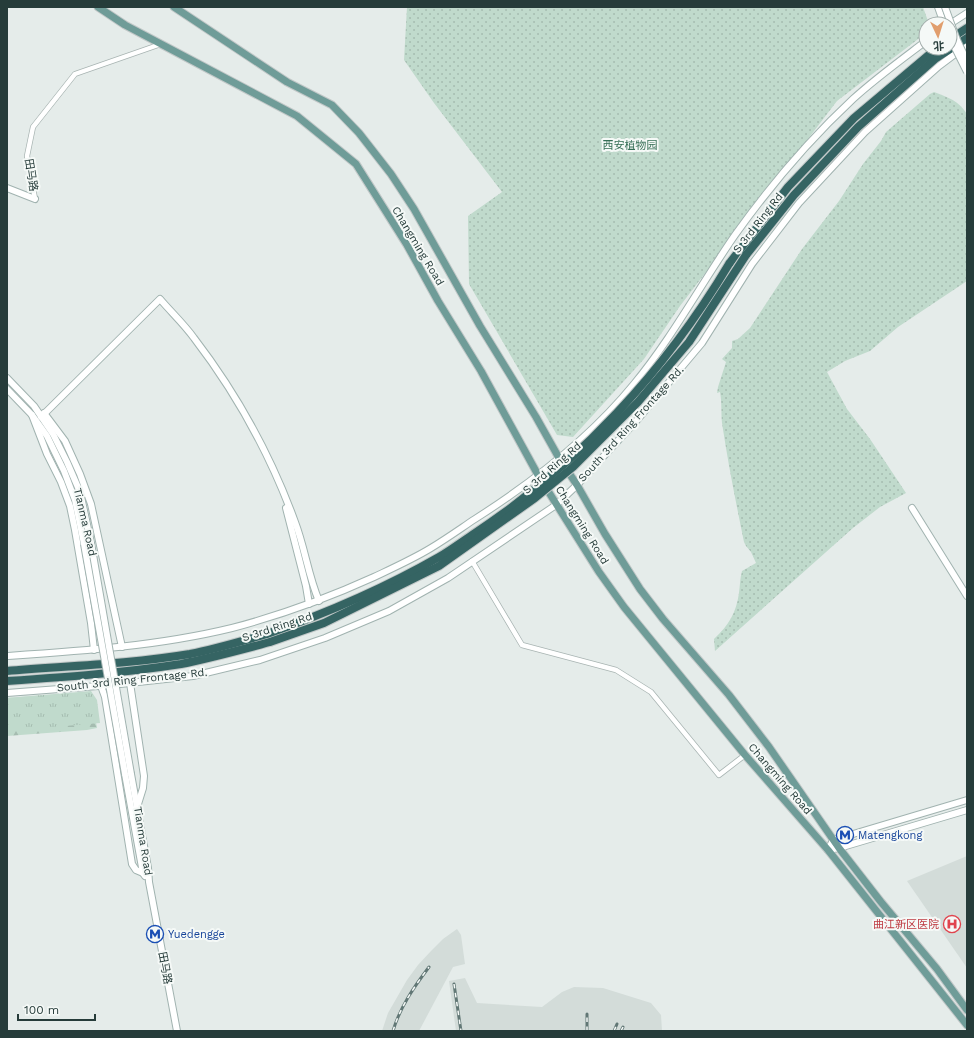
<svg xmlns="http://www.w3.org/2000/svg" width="974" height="1038" viewBox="0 0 974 1038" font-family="'Work Sans','Noto Sans SC',sans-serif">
  <defs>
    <pattern id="grass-dots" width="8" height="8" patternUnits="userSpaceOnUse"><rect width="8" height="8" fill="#c0dacc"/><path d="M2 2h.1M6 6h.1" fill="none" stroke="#a5bcb0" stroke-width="1.8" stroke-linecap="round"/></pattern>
    <pattern id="forest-firs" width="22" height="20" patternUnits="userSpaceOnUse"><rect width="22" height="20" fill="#c0dacc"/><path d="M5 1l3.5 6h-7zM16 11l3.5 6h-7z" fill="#a5bcb0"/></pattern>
    <pattern id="park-tufts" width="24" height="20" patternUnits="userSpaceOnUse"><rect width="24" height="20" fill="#c0dacc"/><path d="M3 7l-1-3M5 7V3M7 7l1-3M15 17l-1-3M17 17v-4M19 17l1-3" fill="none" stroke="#a5bcb0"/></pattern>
  </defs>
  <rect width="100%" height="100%" fill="#e5ecea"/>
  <g fill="#d3dcd9">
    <polygon points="967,856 967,968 907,881"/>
    <polygon points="457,929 461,935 465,964 453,967 419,1031 382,1031 388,1013 407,980 418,965 431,951 443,939"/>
    <polygon points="465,978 477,1003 542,1007 562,992 574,987 603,988 651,1003 661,1015 662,1031 456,1031 449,981"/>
  </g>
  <g fill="url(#grass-dots)">
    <polygon points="407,7 923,7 929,24 926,24 926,33 837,101 680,306 644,359 573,437 557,435 469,284 468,216 502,192 434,103 404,60"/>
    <path d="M934,92C949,98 958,100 967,114V281L898,327L870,351L845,361L827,372L847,409L870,439L906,493L880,507L853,528L715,651L714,639C729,625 736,613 739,593C740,585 740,578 742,571L756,563L751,552L746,546L744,542C736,503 728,463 722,423C721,413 722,403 720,392L717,393L718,387L726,362L722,359L732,348V341L738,339L750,328L802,249L839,201L863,164L881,141L886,132L930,94Z"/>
  </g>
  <polygon fill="url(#forest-firs)" points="91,692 97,728 87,730 7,736 7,698"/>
  <polygon fill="url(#park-tufts)" points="91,691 97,700 100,723 7,731 7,698"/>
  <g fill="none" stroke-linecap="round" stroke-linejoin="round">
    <g stroke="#a8b4b2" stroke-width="6">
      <g id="street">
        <polyline points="35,199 27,156 33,127 75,74 161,44"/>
        <polyline points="472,561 522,645 616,670 651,692 719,775 745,755"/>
      </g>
    </g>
    <g stroke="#a1b3b0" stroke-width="8">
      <g id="secondary">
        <polyline points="938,7 944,24"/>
        <polyline points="950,24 967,13"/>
        <polyline points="7,188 35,199"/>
        <polyline points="7,378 34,406 53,434 67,462 80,492 91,543"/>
        <polyline points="7,389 32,415 47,436 64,471 75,500 84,544"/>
        <polyline points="44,413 65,441 80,474 91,504 122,647"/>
        <polyline points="32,415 47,454 61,482 70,506 75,530 91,623 94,650"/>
        <path d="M41,417L160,299C171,312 184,324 194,338C237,394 271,456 295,522C305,548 308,575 319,601"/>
        <polyline points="286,508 306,586 309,604"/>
        <polyline points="912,508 967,596"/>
        <path d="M7,656C82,651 158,646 232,628C281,615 328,598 374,577C393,568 413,559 431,548C446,539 460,529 475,519C533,482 590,438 634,384C672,338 701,284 735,235C770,186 809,140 853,99C876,78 901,60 926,41"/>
        <polyline points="130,683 144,776 143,788 138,804"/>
        <polyline points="101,686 105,697 132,864 136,870 143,873"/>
        <polyline points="7,693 111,685 193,676 260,660 325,638 389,611 448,578 556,505 577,485 638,419 702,343 752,264 799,203 865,132 939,66 967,45"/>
        <polyline points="125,774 143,873 145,876"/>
        <polyline points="131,774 148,868 149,882 177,1031"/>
        <polyline points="828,850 833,840 967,800"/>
        <polyline points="828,850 839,848 967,810"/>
      </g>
    </g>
    <g stroke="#c2c8c8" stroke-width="9">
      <g id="primary">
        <polyline points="98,7 125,25 297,116 356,164 407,245 438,301 481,371 538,475 599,572 624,607 745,755 828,850 967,1025"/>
        <polyline points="174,7 287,82 332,105 359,133 391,174 414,209 480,326 536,417 559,458 577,485 605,534 640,589 663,619 729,695 769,747 839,848 881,902 937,969 967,1010"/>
      </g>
    </g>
    <g stroke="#c2c8c8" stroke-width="10">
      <g id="highway">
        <polyline points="950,39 967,28"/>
        <polyline points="746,255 794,195 858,127 935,59 967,38"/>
        <polyline points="729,264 788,187 854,118 937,48"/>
        <path d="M7,671C68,666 130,664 190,654C216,649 242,641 267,634"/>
        <path d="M7,681C65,677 123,673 181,664C211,658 240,650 270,642"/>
      </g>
    </g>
    <use href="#street" stroke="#fff" stroke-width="4.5"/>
    <use href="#secondary" stroke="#fff" stroke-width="6"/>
    <use href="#primary" stroke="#6f9c98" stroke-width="7"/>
    <use href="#highway" stroke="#356463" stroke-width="8"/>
    <g stroke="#617775" stroke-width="3">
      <g id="rail">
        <polyline points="454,984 461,1031"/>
        <path d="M393,1031C400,1007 414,987 429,967"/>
        <polyline points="587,1031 587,1014"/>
        <polyline points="614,1031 617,1024"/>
        <polyline points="621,1031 623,1027"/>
      </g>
    </g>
    <use href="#rail" stroke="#f5f9f7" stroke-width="1.5" stroke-dasharray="4.5" stroke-linecap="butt"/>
    <g stroke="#a1b3b0" stroke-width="8" stroke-linecap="butt">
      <g id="secondary-bridge">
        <polyline points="945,7 957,40 967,61"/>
        <polyline points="950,38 967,72"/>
        <polyline points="91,543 131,774"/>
        <polyline points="84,544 125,774"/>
      </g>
    </g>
    <g stroke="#c2c8c8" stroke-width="10" stroke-linecap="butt">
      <g id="highway-bridge">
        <path d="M267,634C327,613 385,588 439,557C451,550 463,541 475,533C579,464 665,371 729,264"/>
        <polyline points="270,642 324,623 439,566 535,498 573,467 638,402 689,342 746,255"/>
      </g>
    </g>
    <use href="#secondary-bridge" stroke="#fff" stroke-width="6"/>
    <use href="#highway-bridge" stroke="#356463" stroke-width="8"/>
  </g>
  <defs>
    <g id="metro-ring" transform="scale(0.9)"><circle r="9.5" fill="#f5f9f7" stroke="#1a4fb4" stroke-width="1.5"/><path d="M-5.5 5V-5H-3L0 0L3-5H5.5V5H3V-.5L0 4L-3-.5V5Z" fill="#1a4fb4"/></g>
    <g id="hospital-ring" transform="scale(0.9)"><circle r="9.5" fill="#f5f9f7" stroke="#e0444e" stroke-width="1.5"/><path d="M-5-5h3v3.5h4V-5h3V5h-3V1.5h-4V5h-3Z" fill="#e0444e"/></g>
  </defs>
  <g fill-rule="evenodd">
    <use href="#metro-ring" x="845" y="835"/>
    <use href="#hospital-ring" x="952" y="924"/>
    <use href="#metro-ring" x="155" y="934"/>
  </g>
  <g text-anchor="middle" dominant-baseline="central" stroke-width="4" stroke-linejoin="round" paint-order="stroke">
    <g font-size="11" fill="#356e55" stroke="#f5f9f7">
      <text x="630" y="145">西安植物园</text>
    </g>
    <g font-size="11" fill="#263c3a" stroke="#f5f9f7">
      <text transform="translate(31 175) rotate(81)">田马路</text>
      <text transform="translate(758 223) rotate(-52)">S 3rd Ring Rd</text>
      <text transform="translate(418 246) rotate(59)">Changming Road</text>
      <text transform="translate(631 424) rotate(-48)">South 3rd Ring Frontage Rd.</text>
      <text transform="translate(552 468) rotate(-41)">S 3rd Ring Rd</text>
      <text transform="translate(85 522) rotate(77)">Tianma Road</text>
      <text transform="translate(582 525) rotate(58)">Changming Road</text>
      <text transform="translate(277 627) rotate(-18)">S 3rd Ring Rd</text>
      <text transform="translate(132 680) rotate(-6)">South 3rd Ring Frontage Rd.</text>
      <text transform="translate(780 779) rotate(49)">Changming Road</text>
      <text transform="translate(143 841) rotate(81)">Tianma Road</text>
      <text transform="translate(165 968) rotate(79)">田马路</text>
    </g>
    <g font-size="11" fill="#164399" stroke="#f5f9f7" text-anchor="start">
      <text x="858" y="835">Matengkong</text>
      <text x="168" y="934">Yuedengge</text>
    </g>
    <g font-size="11" fill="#be3a42" stroke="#f5f9f7" text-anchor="end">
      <text x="939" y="924">曲江新区医院</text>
    </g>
  </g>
  <rect width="974" height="1038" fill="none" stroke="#263c3a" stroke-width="16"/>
  <g transform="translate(938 36) rotate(176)"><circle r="19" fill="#f5f9f7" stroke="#a2adab"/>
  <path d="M0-3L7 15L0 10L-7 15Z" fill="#e19e6d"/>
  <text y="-6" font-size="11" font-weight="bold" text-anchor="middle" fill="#263c3a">北</text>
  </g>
  <path d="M18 1014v6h77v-6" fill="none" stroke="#263c3a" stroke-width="2"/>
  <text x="24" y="1014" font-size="12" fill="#263c3a" stroke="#f5f9f7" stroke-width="3" paint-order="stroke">100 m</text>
</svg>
